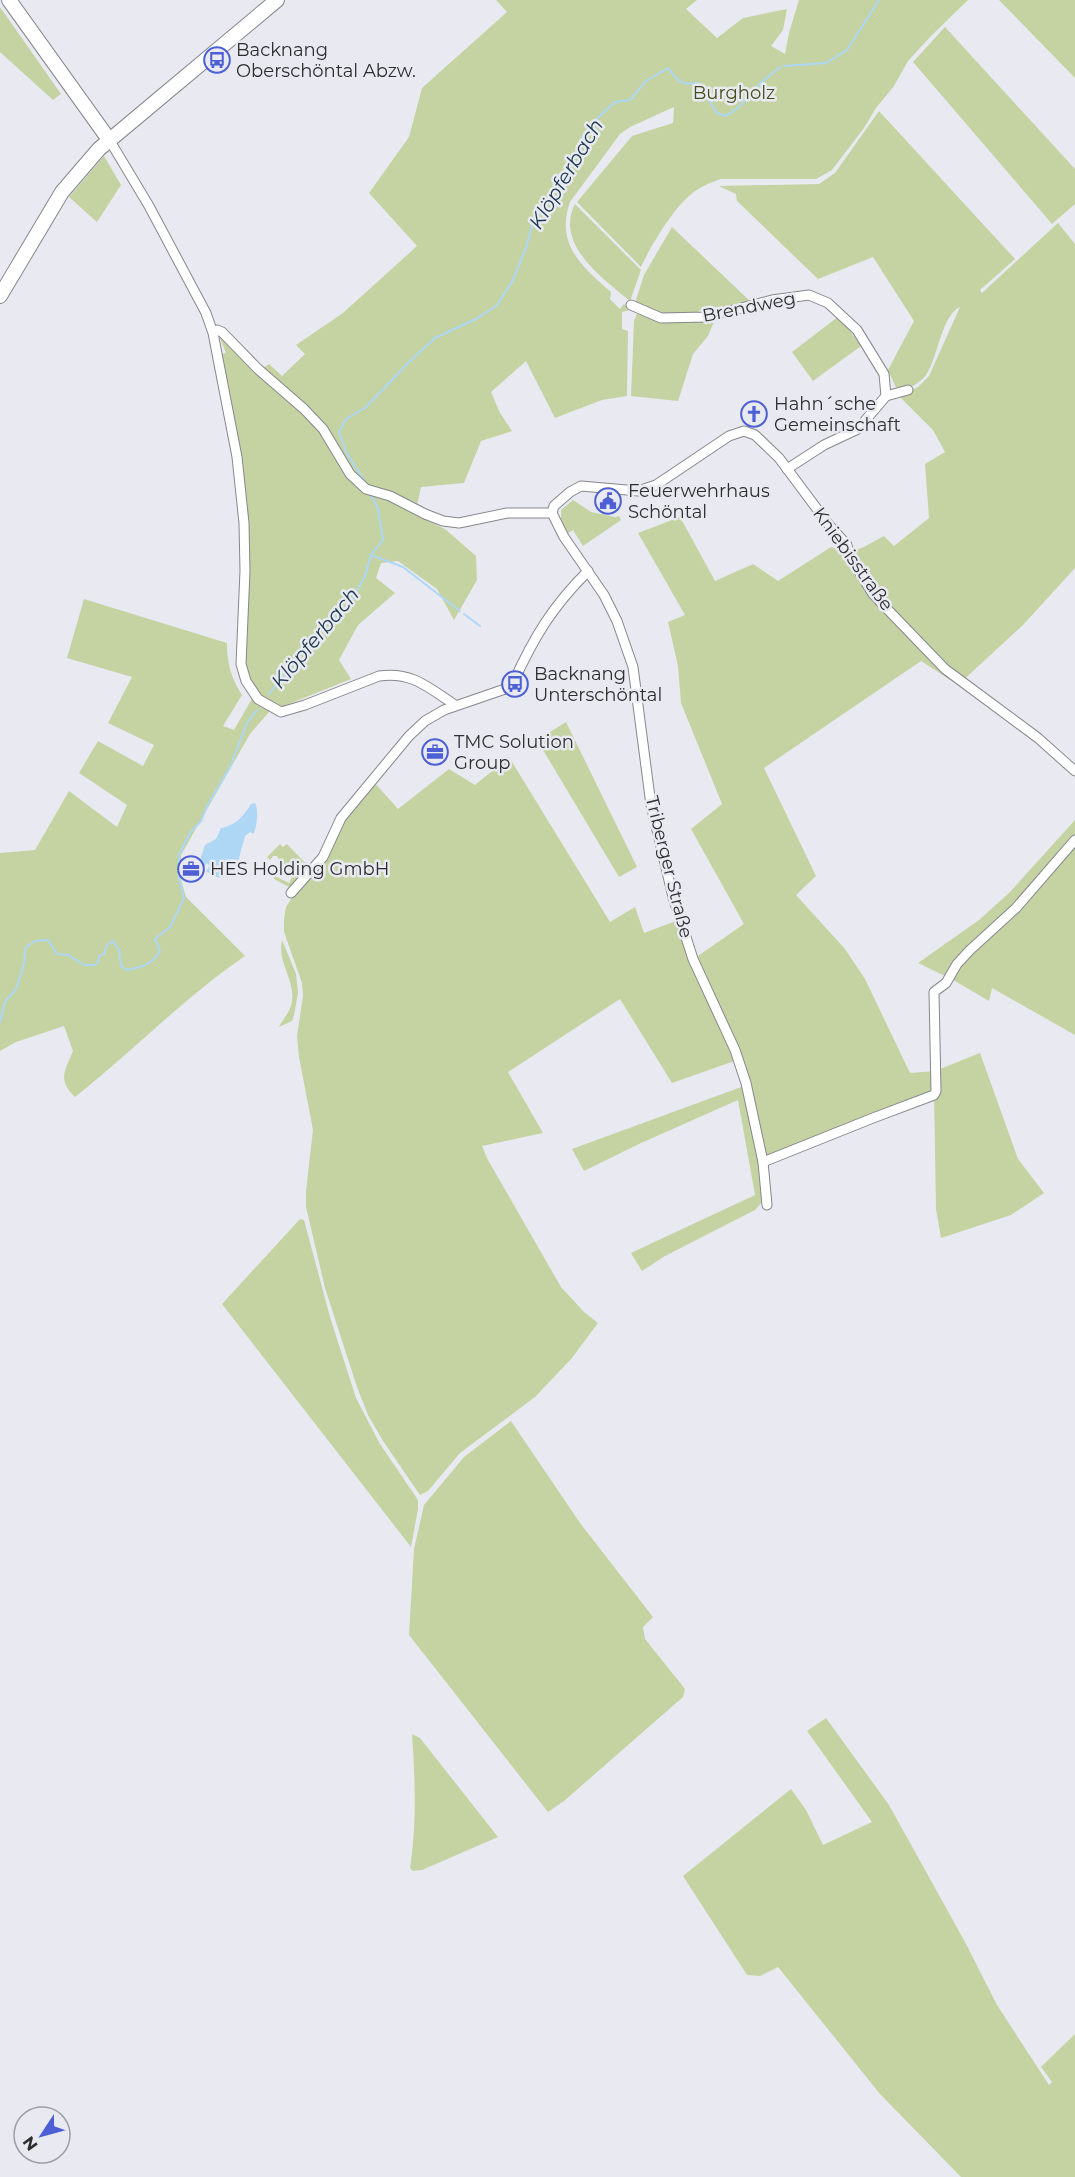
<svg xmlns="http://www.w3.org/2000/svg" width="1075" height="2177" viewBox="0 0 1075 2177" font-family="Montserrat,sans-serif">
  <rect width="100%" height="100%" fill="#e9eaf1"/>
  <g fill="#c4d3a1">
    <path d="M496,0H697L686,9L717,38L743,18L787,9L783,30L771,46L785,54L789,33L799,0H968L930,37L908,61L894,86L876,108L864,128L832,170L816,179H721C709,183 697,188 688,197C672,211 650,247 641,267L577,202L632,136L673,123L674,107L630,127L620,134L570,202C555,244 582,267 611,292L610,299L620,309L624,304L629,310L622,312V329L628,331L627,396L602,400L555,418L526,361L491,392L500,413L512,431L481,441L464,483L421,487L415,515L445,529L476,556L477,580L454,620L437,589L398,561L381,563L376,578L395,593L358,625L339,660L351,679L269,712L250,734L181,855V880L186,897L245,956C186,996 132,1052 75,1097C57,1080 65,1071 73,1051L64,1026L16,1042L0,1051V853L35,850L69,791L117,827L127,805L79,773L98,741L143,766L154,745L108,723L132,677L67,658L84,599L227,643C227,663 231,678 242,695L223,726L234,730L257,690L250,679L245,663L240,457L221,354L226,353L220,338H223L257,372L269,364L282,376L305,354L296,345L343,313L417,246L369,193L409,137L422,88L507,12Z"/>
    <polygon points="999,0 1075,0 1075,78"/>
    <polygon points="0,7 61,94 53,100 0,52"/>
    <polygon points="945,27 1075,169 1075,204 1052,224 913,62"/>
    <path d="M879,111L1015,259L980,290L982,293L1058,223L1075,244V568L1023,625L958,685L921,661L764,768L816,876L796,895L845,949L865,979L910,1073L935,1071L980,1053L1018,1159L1044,1193L1011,1215L941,1238L936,1209L934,1094L766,1156L740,1059L672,1083L620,999L508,1072L543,1133L482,1146L488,1160L561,1287L584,1312L598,1323L572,1358L535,1397L460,1453L428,1491L420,1495L383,1441L368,1415L357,1387L325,1288L306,1207V1191L313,1130L299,1057L297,1036L303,996L302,983L284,932V919L286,907L343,819L373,781L398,809L449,769L475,785L509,757L610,922L635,907L644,933L676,921L688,959L695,958L744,924L691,829L722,804L681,703L678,666L668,622L685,615L638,533L680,517L715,581L753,564L778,581L831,547C857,555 861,548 884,536L894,546L929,518L925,464L945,452L933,430L899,396L918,387L929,376L960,307C941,316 938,358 926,375C919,384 908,389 898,392L888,370L914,321L873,257L818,279L737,201L736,194L719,186L819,184L835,173Z"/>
    <polygon points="104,156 121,185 97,222 69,197"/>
    <path d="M575,204L641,270L630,301C604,279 554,245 575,204Z"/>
    <polygon points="672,227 752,303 718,311 716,307 700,310 695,316 661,315 635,303 644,275"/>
    <polygon points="637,314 716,317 708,336 693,354 678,401 631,396 634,321"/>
    <polygon points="839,316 861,346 813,381 792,352"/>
    <polygon points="573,500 591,512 615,517 619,516 621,520 583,546 573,530 568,533 561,521 561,510"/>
    <polygon points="566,722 637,867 619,877 537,740"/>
    <polygon points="1075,820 1075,1035 992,988 989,1001 955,981 918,963 979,920 1010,892"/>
    <polygon points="280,844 283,847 287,844 310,868 291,888 274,879 273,875 289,883 294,873 278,862 279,860 277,856 273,856 270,860 267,857"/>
    <path d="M282,940L296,974L298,993L294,1015L292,1021L279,1027C283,1019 291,1011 292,1001C295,979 277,963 282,940Z"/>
    <path d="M744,1086C748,1107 767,1183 763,1198C762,1203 758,1207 755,1210L665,1256L642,1271L631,1253L755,1195L738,1100L641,1143L584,1171L572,1149Z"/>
    <polygon points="300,1219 304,1220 330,1317 356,1398 380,1444 418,1500 418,1509 411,1547 222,1304"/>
    <polygon points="511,1421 580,1523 653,1617 643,1627 645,1639 685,1689 683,1697 564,1801 548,1812 409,1635 414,1549 424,1505 464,1457"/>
    <polygon points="826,1718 889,1805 965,1942 997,2005 1049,2085 1052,2082 1041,2067 1075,2034 1075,2177 961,2177 880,2094 778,1967 760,1976 747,1975 683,1876 791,1789 806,1810 823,1845 872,1822 807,1731"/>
    <path d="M412,1734L420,1738L498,1837L422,1870L413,1871L410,1868C417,1823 415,1779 412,1734Z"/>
  </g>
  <path fill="#aed7f5" d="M255,803C259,810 257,828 253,834L250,832L245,836L236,869L223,878L216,877L206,871L210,866L207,863L204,867L200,860L205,845L216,839L221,828C236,825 243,817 251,804Z"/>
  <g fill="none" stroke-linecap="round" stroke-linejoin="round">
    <g stroke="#aed7f5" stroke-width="2">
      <polyline points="784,66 826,63 847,50 879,0"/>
      <path d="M365,482L346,452L339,432L346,419L365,408L409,362L435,338L478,318L497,305L512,282L526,248L533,222L572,162L581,139L592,123L615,102L630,100L646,81L668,68C678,81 681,86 698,83L717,113L726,116L739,107L758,85L780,67"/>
      <polyline points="371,555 403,567 460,611"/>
      <polyline points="464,614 480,626"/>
      <polyline points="269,694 320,630 351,602 365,576 371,555 383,540 378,509 370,493"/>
      <path d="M0,1022L5,1002L16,989L24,964L25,948L35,941L48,940L57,954L68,955L84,965H95L99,961V956L104,954L107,945L113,941L119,950L121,966L127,970C142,967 152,965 160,951L155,939L170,927L184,898L179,879V855L190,833L201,821L207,806L230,767L247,723L257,710"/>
    </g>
    <g stroke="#86878d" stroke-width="11">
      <g id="street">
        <path d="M110,141L149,206L206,313L213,333L237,457L244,523L245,571L241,664L246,681L258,699L281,712L305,705L379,676C412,671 429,688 455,705"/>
        <polyline points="631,305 661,318 706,317 772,300 809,295 828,303 857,330 884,374 886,396"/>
        <polyline points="213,331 217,330 222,332 258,369 304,409 323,429 350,474 366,489 390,496 425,514 443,521 459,523 507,513 552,513"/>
        <polyline points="787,469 824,445 858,429 886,396 908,390"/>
        <polyline points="552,513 564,537 604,595 617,621 633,667 651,805 673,897 693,959 735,1050 746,1083 763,1162 767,1205"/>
        <polyline points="552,513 554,506 570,492 581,486 638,491 656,485 729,436 744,431 755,435 779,458 829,525 847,545 849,555 873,594 891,613 945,669 1038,738 1075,771"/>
        <path d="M291,893L323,857L341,818L409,736L425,721L444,710L508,688L513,683C534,637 552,607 588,571"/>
        <polyline points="763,1162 873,1118 934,1095 936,1091 934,992 946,983 957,964 970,950 1016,908 1075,840"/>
      </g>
    </g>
    <g stroke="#86878d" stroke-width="16">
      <g id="secondary">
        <polyline points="9,0 110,141"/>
        <polyline points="0,296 62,192 99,149 277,0"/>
      </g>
    </g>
    <use href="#street" stroke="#fff" stroke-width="9"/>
    <use href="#secondary" stroke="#fff" stroke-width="14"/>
  </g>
  <defs>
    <g id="bus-ring" transform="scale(1.35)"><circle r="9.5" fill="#e9eaf1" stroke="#4c5fd4" stroke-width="1.5"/><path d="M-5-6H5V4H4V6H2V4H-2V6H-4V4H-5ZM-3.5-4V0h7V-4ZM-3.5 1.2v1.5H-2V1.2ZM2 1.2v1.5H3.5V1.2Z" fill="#4c5fd4"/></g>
    <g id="church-ring" transform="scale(1.35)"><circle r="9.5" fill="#e9eaf1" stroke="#4c5fd4" stroke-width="1.5"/><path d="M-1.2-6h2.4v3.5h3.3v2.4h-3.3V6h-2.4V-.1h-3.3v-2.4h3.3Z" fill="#4c5fd4"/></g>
    <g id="civic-ring" transform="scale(1.35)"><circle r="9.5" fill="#e9eaf1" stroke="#4c5fd4" stroke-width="1.5"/><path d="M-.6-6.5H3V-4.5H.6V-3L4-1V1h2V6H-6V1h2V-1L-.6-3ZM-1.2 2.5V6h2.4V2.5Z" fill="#4c5fd4"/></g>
    <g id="office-ring" transform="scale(1.35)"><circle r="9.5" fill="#e9eaf1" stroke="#4c5fd4" stroke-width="1.5"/><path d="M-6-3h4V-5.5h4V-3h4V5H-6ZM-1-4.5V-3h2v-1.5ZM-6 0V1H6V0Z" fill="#4c5fd4"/></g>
  </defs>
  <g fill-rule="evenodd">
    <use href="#bus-ring" x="217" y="60"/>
    <use href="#church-ring" x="754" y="414"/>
    <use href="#civic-ring" x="608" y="501"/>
    <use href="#bus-ring" x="515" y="684"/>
    <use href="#office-ring" x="435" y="752"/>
    <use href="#office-ring" x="191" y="869"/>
  </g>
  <g text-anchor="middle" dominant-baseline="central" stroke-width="5" stroke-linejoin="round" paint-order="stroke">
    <g font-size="18" fill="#2e2e31" stroke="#e9eaf1" text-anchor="start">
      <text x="236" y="50">Backnang<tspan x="236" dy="21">Oberschöntal Abzw.</tspan></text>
      <text x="774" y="404">Hahn´sche<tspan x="774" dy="21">Gemeinschaft</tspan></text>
      <text x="628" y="491">Feuerwehrhaus<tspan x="628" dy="21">Schöntal</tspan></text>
      <text x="534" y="674">Backnang<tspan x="534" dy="21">Unterschöntal</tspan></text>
      <text x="454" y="742">TMC Solution<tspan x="454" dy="21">Group</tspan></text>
      <text x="210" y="869">HES Holding GmbH</text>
    </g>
    <g font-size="18" fill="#424f1a" stroke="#e9eaf1">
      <text x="734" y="93">Burgholz</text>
    </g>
    <g font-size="18" fill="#2e2e31" stroke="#e9eaf1">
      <text transform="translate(749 307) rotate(-11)">Brendweg</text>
      <text transform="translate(853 559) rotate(54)">Kniebisstraße</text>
      <text transform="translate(669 867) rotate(76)">Triberger Straße</text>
    </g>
    <g font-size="20" font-style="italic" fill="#1a394e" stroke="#e9eaf1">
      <text transform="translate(566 174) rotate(-59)">Klöpferbach</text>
      <text transform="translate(315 638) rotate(-50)">Klöpferbach</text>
    </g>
  </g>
  <g transform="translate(42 2135) rotate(234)"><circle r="28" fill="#e9eaf1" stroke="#9e9fa4" stroke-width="1.5"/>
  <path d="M0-4.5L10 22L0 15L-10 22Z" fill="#4c5fd4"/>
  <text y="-9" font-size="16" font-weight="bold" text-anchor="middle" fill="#2e2e31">N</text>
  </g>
</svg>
